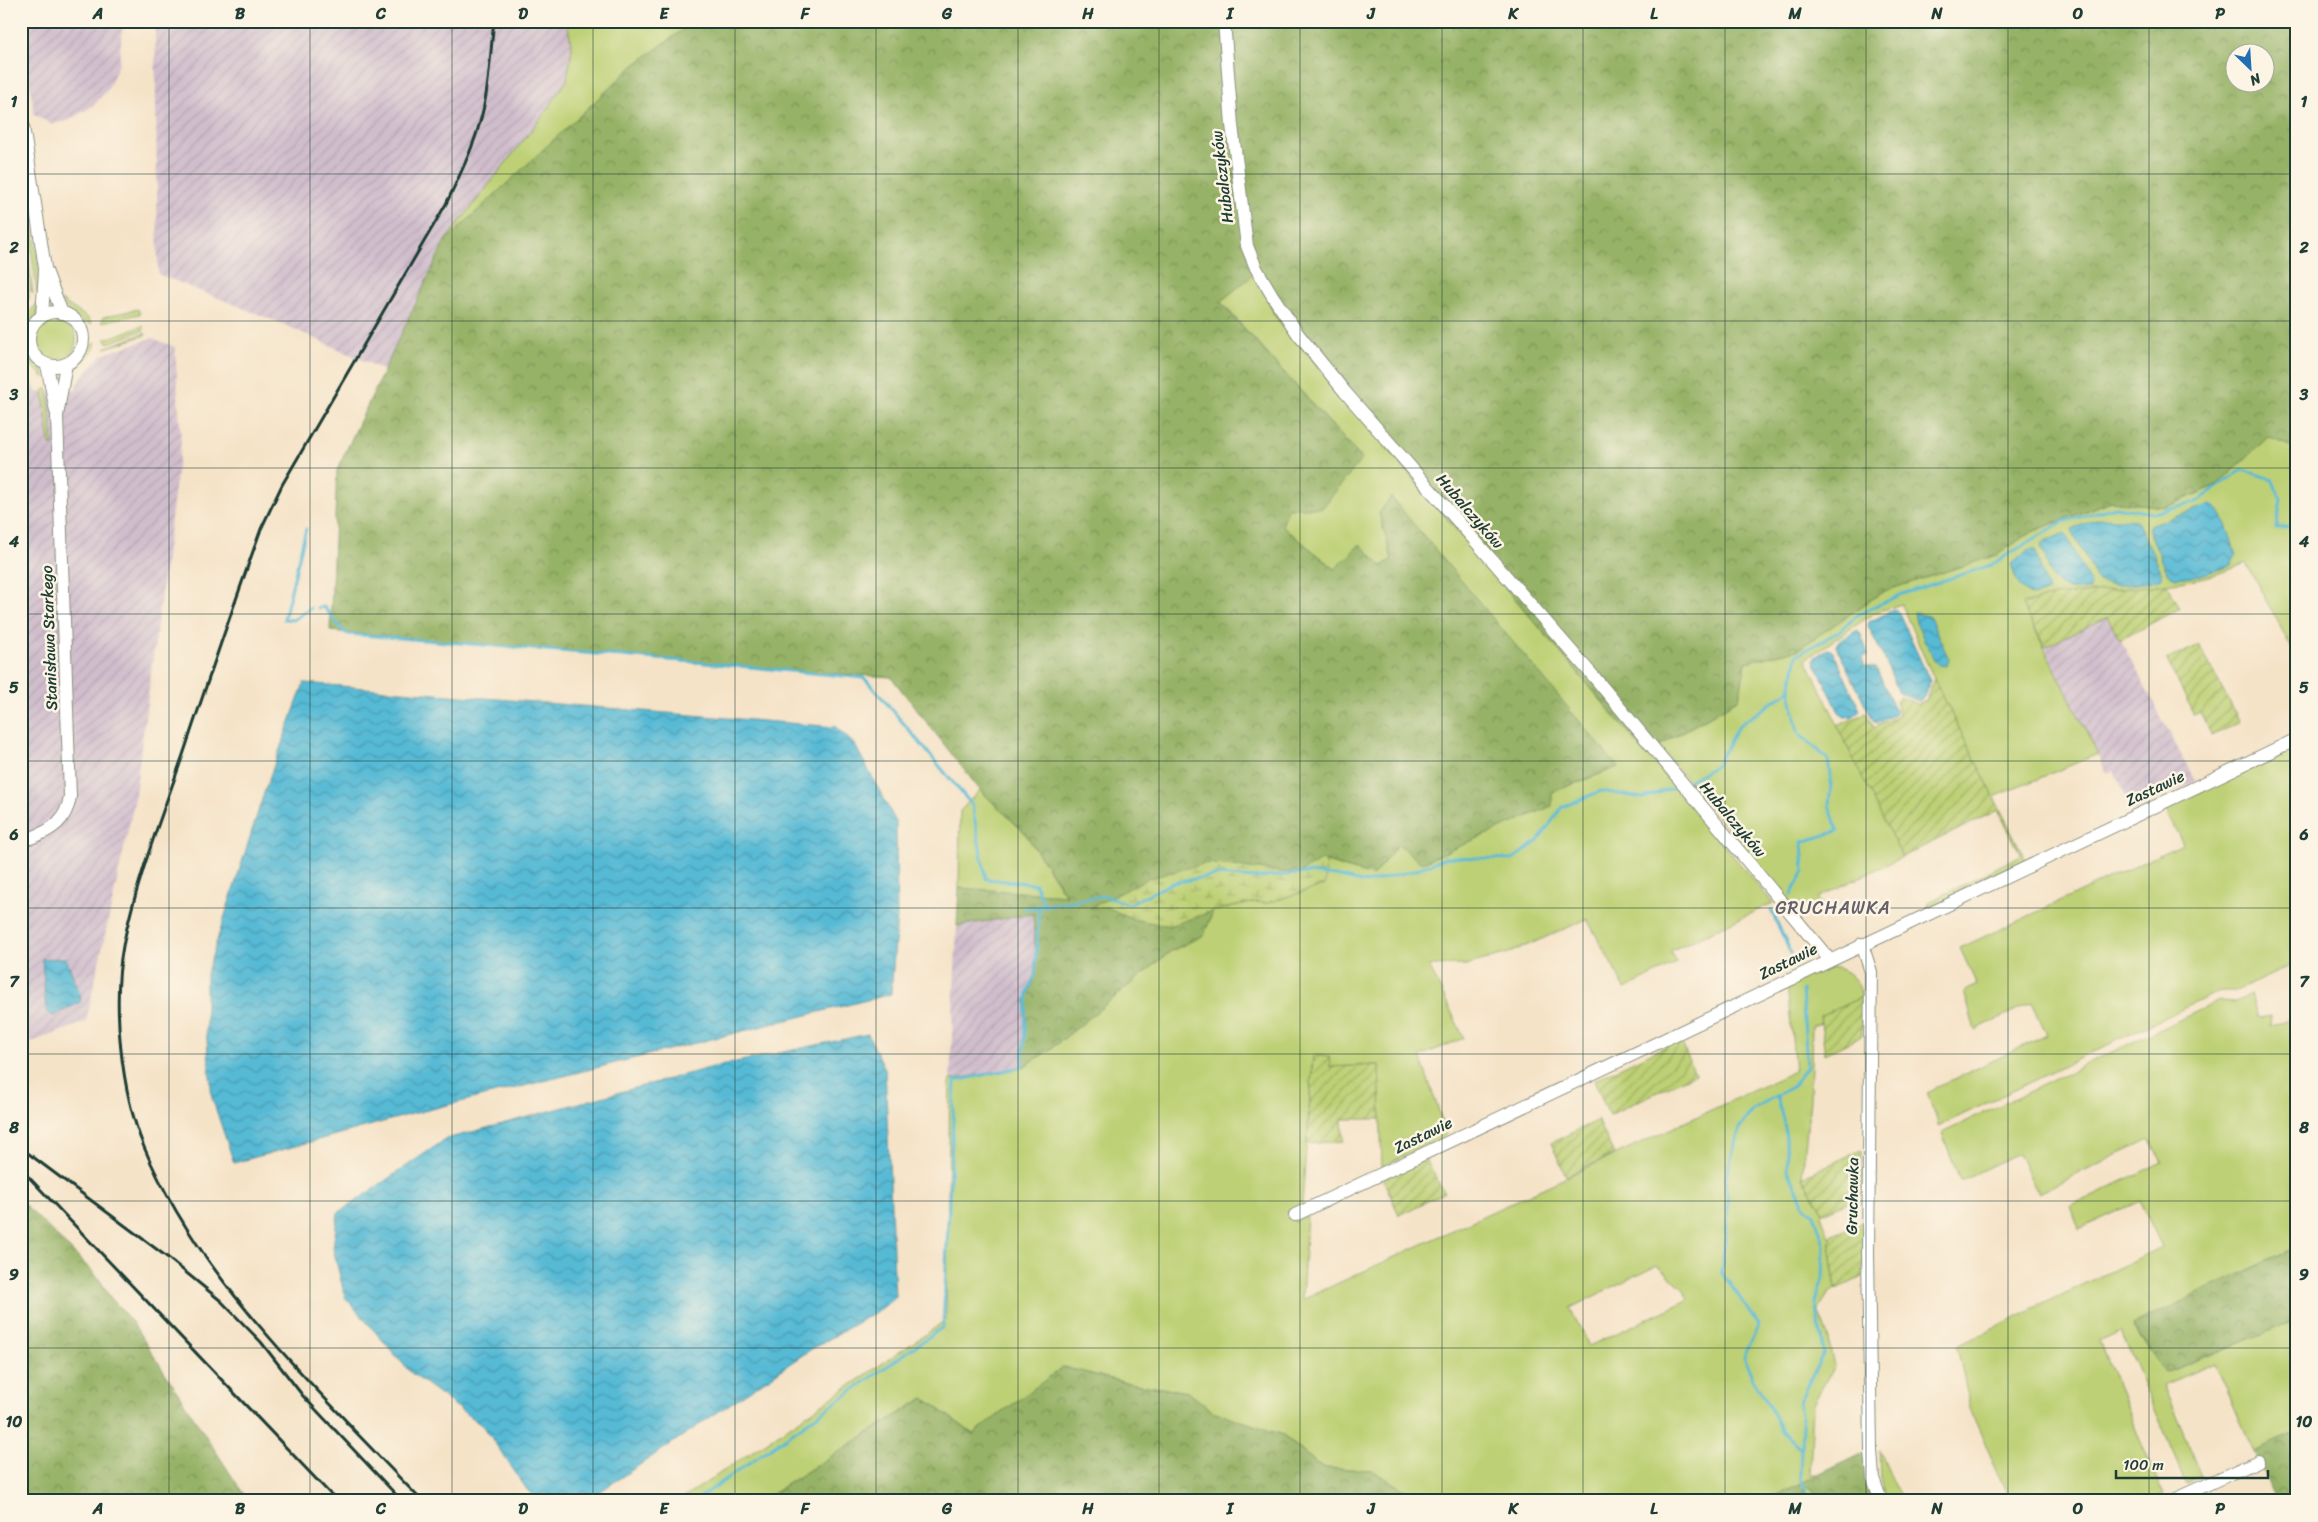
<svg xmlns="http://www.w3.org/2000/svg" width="2318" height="1522" viewBox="0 0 2318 1522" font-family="Sriracha,sans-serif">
  <defs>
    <pattern id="industrial-furrows" width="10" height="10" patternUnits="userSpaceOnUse" patternTransform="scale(1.25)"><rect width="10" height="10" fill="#d0bdcc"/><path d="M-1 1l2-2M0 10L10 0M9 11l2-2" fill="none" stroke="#b2a3b0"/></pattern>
    <pattern id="forest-crowns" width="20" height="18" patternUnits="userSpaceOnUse" patternTransform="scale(1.25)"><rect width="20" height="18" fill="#96b266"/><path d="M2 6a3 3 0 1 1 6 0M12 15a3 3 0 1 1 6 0" fill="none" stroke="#7a9255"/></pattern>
    <pattern id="wetland-marsh" width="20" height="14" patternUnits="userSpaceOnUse" patternTransform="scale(1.25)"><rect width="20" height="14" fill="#bdd074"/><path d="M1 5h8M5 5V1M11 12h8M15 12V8" fill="none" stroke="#99aa60"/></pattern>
    <pattern id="garden-furrows" width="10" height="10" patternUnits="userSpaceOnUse" patternTransform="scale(1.25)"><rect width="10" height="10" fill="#bdd074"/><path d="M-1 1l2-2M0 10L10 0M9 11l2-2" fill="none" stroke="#99aa60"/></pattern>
    <pattern id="water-waves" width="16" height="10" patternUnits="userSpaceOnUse" patternTransform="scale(1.25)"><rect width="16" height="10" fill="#56bad5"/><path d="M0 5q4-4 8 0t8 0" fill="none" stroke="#4798ae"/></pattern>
  </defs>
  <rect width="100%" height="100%" fill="#fcf5e5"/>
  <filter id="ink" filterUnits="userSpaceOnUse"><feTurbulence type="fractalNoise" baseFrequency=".02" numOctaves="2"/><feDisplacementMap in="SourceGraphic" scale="10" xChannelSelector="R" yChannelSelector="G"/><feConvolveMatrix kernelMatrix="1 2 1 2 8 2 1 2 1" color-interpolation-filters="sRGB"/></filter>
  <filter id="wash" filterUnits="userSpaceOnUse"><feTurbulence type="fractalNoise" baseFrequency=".0096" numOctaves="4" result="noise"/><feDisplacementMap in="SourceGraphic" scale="20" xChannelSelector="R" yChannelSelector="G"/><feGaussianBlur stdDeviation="1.12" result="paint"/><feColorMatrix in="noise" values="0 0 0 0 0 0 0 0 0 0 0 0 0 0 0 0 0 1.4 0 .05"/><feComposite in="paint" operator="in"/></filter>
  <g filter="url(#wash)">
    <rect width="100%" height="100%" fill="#f5e3c8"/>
    <g fill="url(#industrial-furrows)">
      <polygon points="21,21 123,21 119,63 108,89 94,105 67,121 51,124 34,114"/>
      <polygon points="155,21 567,21 572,49 567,80 544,114 444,242 384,370 285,325 158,274"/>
      <polygon points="152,338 175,347 181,442 134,803 86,1022 21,1046 21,372 33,383 36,392 76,390 77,384 101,355"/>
      <polygon points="2108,616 2195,781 2133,811 2114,771 2107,774 2045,647"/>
      <polygon points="1033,913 1036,960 1034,981 1026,999 1023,1067 950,1080 957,926"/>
    </g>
    <g fill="#bdd074" stroke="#6e8654" fill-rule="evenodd">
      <polygon points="567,21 718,21 444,242 544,114 567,80 572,49"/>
      <polygon points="21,147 37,254 40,292 37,293 21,172"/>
      <polygon points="21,198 33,294 31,292"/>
      <polygon points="21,228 29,298 21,309"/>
      <path d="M1249,249L1274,315L1773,903L1670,951L1676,963L1625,989L1587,919L1512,952L1466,965L1429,966L1464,1038L1420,1056L1447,1135L1382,1167L1379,1065L1330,1067L1329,1057L1313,1055L1302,1205L1295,1215L1294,1222L1307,1216L1302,1300L1795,1071L1787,983C1799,979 1813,969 1825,968C1845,965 1859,979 1862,997L1821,1016V1023L1812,1026L1810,1100L1802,1177L1823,1213L1821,1215L1829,1237L1831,1236V1258L1836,1289L1829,1293L1818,1310L1827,1334L1834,1366L1813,1404L1810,1475H1820L1764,1501H1423L1371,1470L1322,1468L1283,1435L1212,1411L1188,1392L1127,1383L1063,1367L973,1434L924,1398L760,1501H679L935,1328L946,1319L950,1080L1023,1067L1051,1049L1171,951L1204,935L1213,911L1256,902L1267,903L1324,885L1326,862L1373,876L1398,844L1552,792L1611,770L1379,513L1392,559L1382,566L1335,569L1282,526L1288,508L1362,459L1220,301ZM1657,1265L1683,1288L1688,1300L1589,1346L1570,1308Z"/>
      <path d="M61,300L89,319L92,324C78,322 68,312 61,300Z"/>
      <polygon points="37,304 37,315 21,326 21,320"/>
      <polygon points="138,309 140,314 102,322 103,317"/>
      <circle cx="55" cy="340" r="21"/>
      <polygon points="143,326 144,330 108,343 105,339"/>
      <polygon points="145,333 146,335 105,348 110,346"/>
      <path d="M96,342L94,349L69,378C72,364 83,348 96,342Z"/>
      <polygon points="21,347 43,370 44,378 21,355"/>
      <polygon points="45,389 48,389 53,445 50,445 43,391"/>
      <path d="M2268,437L2297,449V658L2246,563C2233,568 2219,574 2206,577C2145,591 2082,588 2022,604L2098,754L1994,797L1934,679L1901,604L1874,613L1806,659L1902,857L1817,898L1822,904L1799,914L1659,746L1739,699L1746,662L1797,650L1884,591L1997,555L2029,533L2111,501L2166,507L2217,485Z"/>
      <polygon points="2297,744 2297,963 2236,991 2220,991 1939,1126 1927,1092 2047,1035 2032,1002 1975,1030 1964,992 1977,985 1960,948 2183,844 2165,809"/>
      <polygon points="980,790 1025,833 1066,896 959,888 960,811"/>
      <polygon points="2251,995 2258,1018 2271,1016 2270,1027 2297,1015 2297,1247 2132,1326 2165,1373 2297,1320 2297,1433 2254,1452 2215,1363 2163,1385 2202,1476 2187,1484 2121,1331 2099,1341 2163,1495 2151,1501 2010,1501 1970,1408 1957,1345 2162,1247 2140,1201 2079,1229 2071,1206 2162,1162 2149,1139 2038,1193 2018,1153 1960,1181 1942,1133 2219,1001 2234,1002"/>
      <polygon points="1879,1450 1902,1501 1886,1501 1880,1480"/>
      <polygon points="1811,1487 1821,1501 1806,1501 1804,1491"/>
    </g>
    <g fill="url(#forest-crowns)" stroke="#5a784d" fill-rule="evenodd">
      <path d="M695,21H2297V449L2268,437L2217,485L2166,507L2111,501L2029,533L1997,555L1884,591L1797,650L1746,662L1739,699L1646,753L1274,315L1257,272L1220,302L1362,459L1322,508H1288L1282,526L1335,569L1360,544L1382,566L1392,559L1379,513L1391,497L1618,767L1552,792V806L1421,863L1398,844L1373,876L1321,860L1298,874L1234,866L1107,907L1133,919L1169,926L1213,911L1204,935L1171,951L1051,1049L1023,1067L1026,999L1034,981L1036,960L1033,914L957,926L959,888L1066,895L1025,833L980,790L891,677L776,670L330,631L337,470L445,241L634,65ZM2236,52H2266V82H2236Z"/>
      <polygon points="21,1201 98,1277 110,1297 132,1322 248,1501 21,1501"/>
      <polygon points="2297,1247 2297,1320 2165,1373 2132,1325"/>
      <polygon points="1063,1367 1127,1383 1188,1392 1212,1411 1283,1435 1322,1468 1371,1470 1423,1501 760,1501 924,1398 973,1434"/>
      <polygon points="2297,1433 2297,1501 2277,1501 2254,1452"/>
      <polygon points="1868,1451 1874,1501 1821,1501 1810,1487 1804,1491 1806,1501 1764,1501"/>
    </g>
    <polygon fill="url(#wetland-marsh)" stroke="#6e8654" points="1321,860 1326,862 1325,885 1267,903 1256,902 1213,911 1169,926 1133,919 1107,907 1090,908 1147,879 1207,863 1298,874"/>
    <g fill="url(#garden-furrows)" stroke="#6e8654">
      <polygon points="2167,584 2180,608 2120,640 2107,617 2045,647 2022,604 2055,596"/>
      <polygon points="2199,645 2240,722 2212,736 2200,712 2194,715 2167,660"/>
      <polygon points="1934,679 2027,862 1928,909 1929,902 2021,855 1998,810 1902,857 1837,726 1866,713 1874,728 1899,714 1896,700 1899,697 1918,704 1926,700"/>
      <polygon points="1862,997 1862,1036 1825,1054 1820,1016"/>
      <polygon points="1680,1039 1695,1074 1609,1115 1594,1080"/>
      <polygon points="1313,1055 1329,1057 1330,1067 1379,1065 1381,1119 1342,1119 1343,1141 1307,1144"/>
      <polygon points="1598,1120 1614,1154 1566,1176 1551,1143"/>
      <polygon points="1861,1150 1863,1195 1823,1213 1802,1177"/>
      <polygon points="1426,1159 1444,1193 1399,1215 1383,1179"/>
      <polygon points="1864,1221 1863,1277 1836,1289 1831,1258 1831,1236"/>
    </g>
    <g fill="url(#water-waves)" stroke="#3a7c84">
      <path d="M2211,504C2224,510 2232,542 2236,556L2230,566L2201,575L2175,578L2168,574L2149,531V526Z"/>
      <path d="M2102,518L2134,520L2138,523L2162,573V578C2142,584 2117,589 2098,581L2072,531L2073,528Z"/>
      <path d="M2062,534L2066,535L2091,585L2090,589C2050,593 2054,579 2041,546L2043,543Z"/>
      <path d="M2029,550H2035L2048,591L2034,596C2018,591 2016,579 2011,564Z"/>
      <polygon points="1895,609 1899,613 1930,681 1924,697 1919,701 1899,693 1887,664 1868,626 1869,622"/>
      <polygon points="1914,613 1929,616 1949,659 1947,666 1939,665 1935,662 1916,623"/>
      <polygon points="1857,630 1860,632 1868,654 1862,658 1864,666 1876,668 1895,709 1895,713 1879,723 1874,722 1836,646 1837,643"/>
      <polygon points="1827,649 1833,651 1860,710 1854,716 1845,717 1840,714 1814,661 1815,657"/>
      <polygon points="304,683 836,727 855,745 896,822 897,916 891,994 412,1114 234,1163 212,1098 206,1029 206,975 265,790"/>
      <polygon points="66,958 81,997 80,1002 53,1016 46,1011 42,959"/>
      <polygon points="868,1034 885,1069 895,1297 881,1309 810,1350 586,1501 540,1501 528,1491 484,1427 410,1372 345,1297 333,1248 338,1213 446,1139 713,1067"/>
    </g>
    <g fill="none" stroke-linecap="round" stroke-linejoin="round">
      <g stroke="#56bad5" stroke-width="3">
        <polyline points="306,529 284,619 293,620 311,608"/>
        <polyline points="318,608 324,607 344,632 348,634 695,662 864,678 873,687 972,805 986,879 1035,884 1045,906"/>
        <polyline points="1688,781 1716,766 1738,726 1790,690"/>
        <polyline points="1791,895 1804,871 1802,842 1838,831 1829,805 1831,783 1828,759 1798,733 1790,690 1797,655 1838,632 1859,614 1902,594 1991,565 2062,522 2115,507 2153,513 2195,503 2242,470 2272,479 2281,500 2276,528 2292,526 2297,522"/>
        <polyline points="1024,909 1104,896 1129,904 1172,883 1217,875 1254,878 1308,873 1335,876 1366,883 1415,870 1447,857 1513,859 1538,841 1562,807 1601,791 1643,798 1673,788"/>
        <polyline points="1771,910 1791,953"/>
        <polyline points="1802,990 1807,1067 1793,1086 1753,1109 1740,1127 1726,1176 1728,1216 1721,1272 1759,1324 1744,1357 1753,1379 1770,1407 1781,1431 1801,1448 1800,1476 1810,1501"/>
        <polyline points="1026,1013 1028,991 1035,975 1039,907"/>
        <polyline points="21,1062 29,1063"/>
        <polyline points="1777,1096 1785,1127 1788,1170 1805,1207 1814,1214 1824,1244 1823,1279 1815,1302 1824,1352 1799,1402 1803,1425 1802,1447"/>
        <polyline points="695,1501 943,1327 955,1081 1022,1067 1026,1016"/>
      </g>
    </g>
  </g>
  <g filter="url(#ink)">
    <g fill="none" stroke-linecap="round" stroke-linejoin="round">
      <g stroke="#8a907e" stroke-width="14">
        <g id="minor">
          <polyline points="1224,21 1232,125 1247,246 1256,268 1272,295 1298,334 1345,392 1595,678 1829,959"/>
          <polyline points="21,113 45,268 62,313"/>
          <circle cx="56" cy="339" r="27"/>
          <polyline points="42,317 45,270"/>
          <polyline points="47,365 56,411"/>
          <path d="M31,838C52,830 66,821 70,797L57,416L66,364"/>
          <polyline points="1862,944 1871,972 1868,1251 1871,1450 1873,1478 1881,1501"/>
          <polyline points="1295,1215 2297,739"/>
          <polyline points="2171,1501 2258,1461"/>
        </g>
      </g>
      <use href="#minor" stroke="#fff" stroke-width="12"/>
      <g stroke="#1f3d34" stroke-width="3">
        <polyline points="21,1148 167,1257 221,1301 261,1342 303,1396 402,1501"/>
        <polyline points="21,1169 337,1501"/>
        <polyline points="346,1422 422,1501"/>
        <path d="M352,1427C272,1343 189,1255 144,1147C121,1092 112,1005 123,946C136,881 161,818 183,755C208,680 234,604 261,529L282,485L446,204C463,169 480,134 486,95C490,71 491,46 494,21"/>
      </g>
    </g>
  </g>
  <path fill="none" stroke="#1f3d34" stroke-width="1" stroke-opacity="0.55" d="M169,21V1501M310,21V1501M452,21V1501M593,21V1501M735,21V1501M876,21V1501M1018,21V1501M1159,21V1501M1300,21V1501M1442,21V1501M1583,21V1501M1725,21V1501M1866,21V1501M2008,21V1501M2149,21V1501M21,174H2297M21,321H2297M21,468H2297M21,614H2297M21,761H2297M21,908H2297M21,1054H2297M21,1201H2297M21,1348H2297"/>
  <g text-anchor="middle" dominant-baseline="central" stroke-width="5" stroke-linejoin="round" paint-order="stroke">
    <g font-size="16" fill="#1f3d34" stroke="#fcf5e5">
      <text transform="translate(1222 177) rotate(-97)">Hubalczyków</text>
      <text transform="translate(1470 511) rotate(49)">Hubalczyków</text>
      <text transform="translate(49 638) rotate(-92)">Stanisława Starkego</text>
      <text transform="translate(2155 788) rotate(-25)">Zastawie</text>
      <text transform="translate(1733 819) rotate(50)">Hubalczyków</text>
      <text transform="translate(1788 961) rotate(-26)">Zastawie</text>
      <text transform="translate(1423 1135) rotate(-26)">Zastawie</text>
      <text transform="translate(1852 1196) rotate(-89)">Gruchawka</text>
    </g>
    <g font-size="18" letter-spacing="1" fill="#676169" stroke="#fcf5e5">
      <text x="1833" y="908">GRUCHAWKA</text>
    </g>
  </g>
  <rect width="2318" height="1522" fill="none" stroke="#fcf5e5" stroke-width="55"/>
  <g transform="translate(2250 68) rotate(155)"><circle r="24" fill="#fcf5e5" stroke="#a4ab9e"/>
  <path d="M0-4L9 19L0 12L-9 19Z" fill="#1f6fb2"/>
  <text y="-8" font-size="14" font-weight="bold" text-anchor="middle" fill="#1f3d34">N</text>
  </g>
  <path d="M2116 1470v8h152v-8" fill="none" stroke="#1f3d34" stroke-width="2.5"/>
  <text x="2123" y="1470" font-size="15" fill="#1f3d34" stroke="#fcf5e5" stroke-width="4" paint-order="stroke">100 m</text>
  <rect x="28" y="28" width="2262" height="1466" fill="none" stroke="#1f3d34" stroke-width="2"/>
  <g font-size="16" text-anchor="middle" font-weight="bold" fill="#1f3d34">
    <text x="98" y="19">A</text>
    <text x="240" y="19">B</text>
    <text x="381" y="19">C</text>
    <text x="523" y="19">D</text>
    <text x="664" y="19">E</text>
    <text x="805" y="19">F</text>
    <text x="947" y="19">G</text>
    <text x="1088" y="19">H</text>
    <text x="1230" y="19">I</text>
    <text x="1371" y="19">J</text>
    <text x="1513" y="19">K</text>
    <text x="1654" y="19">L</text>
    <text x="1795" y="19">M</text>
    <text x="1937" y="19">N</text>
    <text x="2078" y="19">O</text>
    <text x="2220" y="19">P</text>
    <text x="14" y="107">1</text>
    <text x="2304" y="107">1</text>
    <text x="14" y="253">2</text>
    <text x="2304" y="253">2</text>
    <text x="14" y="400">3</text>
    <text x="2304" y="400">3</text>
    <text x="14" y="547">4</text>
    <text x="2304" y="547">4</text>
    <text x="14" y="693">5</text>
    <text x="2304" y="693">5</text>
    <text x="14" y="840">6</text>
    <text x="2304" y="840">6</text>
    <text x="14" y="987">7</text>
    <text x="2304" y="987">7</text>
    <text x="14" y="1133">8</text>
    <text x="2304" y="1133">8</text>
    <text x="14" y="1280">9</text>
    <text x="2304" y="1280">9</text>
    <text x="14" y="1427">10</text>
    <text x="2304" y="1427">10</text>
    <text x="98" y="1514">A</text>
    <text x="240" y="1514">B</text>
    <text x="381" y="1514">C</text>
    <text x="523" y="1514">D</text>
    <text x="664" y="1514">E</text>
    <text x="805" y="1514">F</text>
    <text x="947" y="1514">G</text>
    <text x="1088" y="1514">H</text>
    <text x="1230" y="1514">I</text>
    <text x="1371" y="1514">J</text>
    <text x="1513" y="1514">K</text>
    <text x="1654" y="1514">L</text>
    <text x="1795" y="1514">M</text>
    <text x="1937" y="1514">N</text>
    <text x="2078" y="1514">O</text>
    <text x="2220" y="1514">P</text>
  </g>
</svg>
